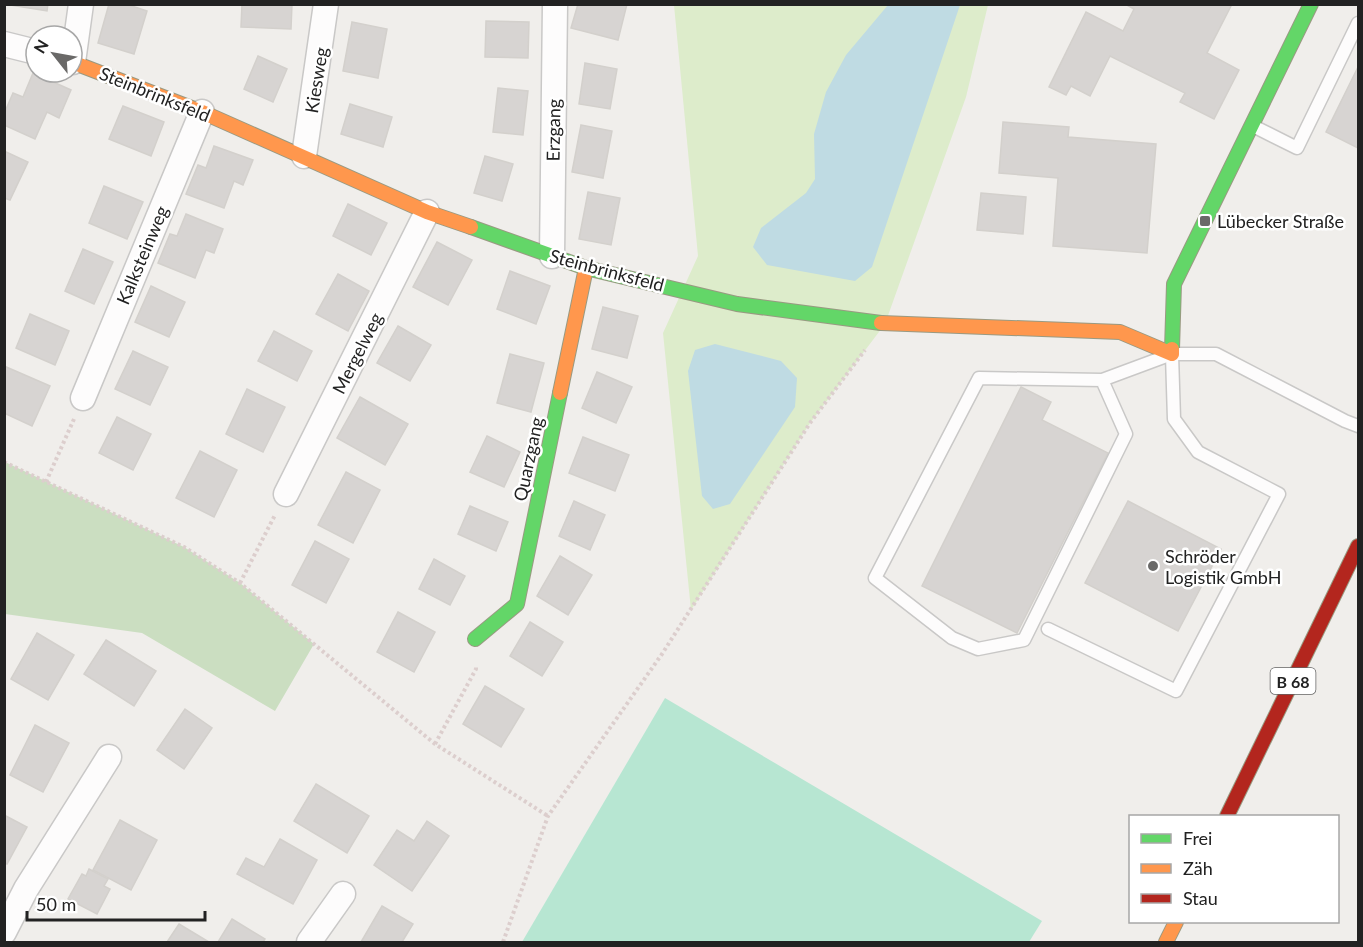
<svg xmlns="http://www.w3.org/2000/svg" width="1363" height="947" viewBox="0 0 1363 947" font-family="Lato,sans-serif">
  <rect width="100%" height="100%" fill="#f0eeeb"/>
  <polygon fill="#ddeccb" points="674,5 988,5 966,97 885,324 810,423 691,610 663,333 698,256"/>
  <polygon fill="#cbdec1" points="5,462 184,547 240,583 314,644 275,711 142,633 5,614"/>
  <polygon fill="#b7e6d2" points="665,698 1042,921 1029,942 522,942"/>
  <g fill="#bfdbe3">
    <polygon points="888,5 960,5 872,267 855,281 767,265 753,247 761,228 806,193 815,179 814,134 826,92 846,55"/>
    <polygon points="715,344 781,361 797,378 795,407 730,504 713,509 702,496 688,371 695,350"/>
  </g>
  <g fill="#d7d4d2" stroke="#d3d0cc" stroke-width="1.5">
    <polygon points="4,4 48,4 47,11"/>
    <polygon points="109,4 126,4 147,11 134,54 98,43"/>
    <polygon points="242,4 292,4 291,29 241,27"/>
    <polygon points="578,4 627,4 618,40 571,28"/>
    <polygon points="1125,4 1232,4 1207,53 1239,70 1214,119 1180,102 1185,93 1110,56 1090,96 1071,86 1066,95 1049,87 1086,12 1123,31 1134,9"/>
    <polygon points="486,21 529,22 528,58 485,57"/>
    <polygon points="352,22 387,29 378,78 343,71"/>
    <polygon points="258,56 287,69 273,102 244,89"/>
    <polygon points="585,63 617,69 610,109 579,104"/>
    <polygon points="1358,67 1358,148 1326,132"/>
    <polygon points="33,73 71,90 59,118 47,112 35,139 4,125 4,114 13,93 23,97"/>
    <polygon points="498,88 528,91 523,135 493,132"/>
    <polygon points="350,104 392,117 383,147 341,134"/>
    <polygon points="123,106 164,122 151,156 109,139"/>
    <polygon points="1003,122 1069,127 1068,137 1156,144 1147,253 1053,246 1058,178 999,173"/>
    <polygon points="581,125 612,131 603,178 572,172"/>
    <polygon points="214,146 253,160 243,185 234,181 224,208 186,194 198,165 206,168"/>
    <polygon points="4,151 28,162 10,200 4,198"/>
    <polygon points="485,156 513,164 502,201 474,193"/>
    <polygon points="104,186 143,202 127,239 89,223"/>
    <polygon points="588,192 620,198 611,245 579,239"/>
    <polygon points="981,193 1026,197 1023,234 977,230"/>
    <polygon points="348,204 387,223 371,255 333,236"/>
    <polygon points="186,214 223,229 214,253 206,250 195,278 158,263 170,234 177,236"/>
    <polygon points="437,242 472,260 448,305 413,287"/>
    <polygon points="83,249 113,262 94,304 65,291"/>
    <polygon points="510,271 550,286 536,324 497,309"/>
    <polygon points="338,274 369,291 348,331 316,314"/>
    <polygon points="151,286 185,302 169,337 135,322"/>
    <polygon points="603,307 638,316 627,358 592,349"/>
    <polygon points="30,314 69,331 55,365 16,348"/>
    <polygon points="398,326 431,345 410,381 377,363"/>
    <polygon points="274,331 312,351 297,381 258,361"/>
    <polygon points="133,351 168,367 150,405 115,389"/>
    <polygon points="510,354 544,363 531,412 497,403"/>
    <polygon points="4,366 50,386 32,426 4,413"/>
    <polygon points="597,372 632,387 616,423 582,408"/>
    <polygon points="1021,387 1051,402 1042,420 1108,453 1017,633 922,586"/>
    <polygon points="247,389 285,407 263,452 226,434"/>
    <polygon points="360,397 408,424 385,465 337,438"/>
    <polygon points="117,417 151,434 133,470 99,453"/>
    <polygon points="487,436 520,452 504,487 470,472"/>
    <polygon points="583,437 629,455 615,491 569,473"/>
    <polygon points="200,451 237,470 214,517 176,498"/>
    <polygon points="346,472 380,490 353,543 318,525"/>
    <polygon points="574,501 605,515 590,550 559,536"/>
    <polygon points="1128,501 1221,549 1178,631 1085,583"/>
    <polygon points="470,506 508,522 496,551 458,534"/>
    <polygon points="315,541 349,559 326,603 292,585"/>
    <polygon points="560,556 592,575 568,615 537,596"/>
    <polygon points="434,559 465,576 450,605 419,589"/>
    <polygon points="398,612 435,632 414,672 377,652"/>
    <polygon points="530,622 563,642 542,676 510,656"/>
    <polygon points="37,633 74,655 48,700 11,679"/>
    <polygon points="106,640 156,671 134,706 84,674"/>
    <polygon points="485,686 524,709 501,747 463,724"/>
    <polygon points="185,709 212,728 184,769 157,750"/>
    <polygon points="35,725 69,743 43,792 10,775"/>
    <polygon points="316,784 369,816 347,853 294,821"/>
    <polygon points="4,815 27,827 7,864 4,863"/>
    <polygon points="120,820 157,840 131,890 93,870"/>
    <polygon points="427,821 449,836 412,891 374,865 397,830 414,841"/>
    <polygon points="280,839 317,860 293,904 237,874 246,858 264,867"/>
    <polygon points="89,869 108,879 104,886 110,889 97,914 68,899 82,874 86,876"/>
    <polygon points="382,906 413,924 402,942 361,942"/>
    <polygon points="232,919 265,939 263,942 218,942"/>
    <polygon points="179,924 209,942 167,942"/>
  </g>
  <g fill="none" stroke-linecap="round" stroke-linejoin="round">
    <g stroke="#c9c8c7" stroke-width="15">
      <g id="lane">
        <polyline points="1253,126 1297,148 1358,23"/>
        <polyline points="1102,380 1126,434 1024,640 978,649 952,638 875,578 979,378 1102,380 1172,354 1216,354 1345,421 1358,426"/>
        <polyline points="1048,629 1176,691 1279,494 1198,452 1174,419 1172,355"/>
      </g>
    </g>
    <g stroke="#c9c8c7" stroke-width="27">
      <g id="street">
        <polyline points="4,44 36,52"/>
        <polyline points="73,62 81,4"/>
        <polyline points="304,156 326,4"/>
        <polyline points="552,256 555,4"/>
        <polyline points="83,398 202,112"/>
        <polyline points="286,494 427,212"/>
        <polyline points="4,932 26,889 109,757"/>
        <polyline points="309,942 343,894"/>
      </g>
    </g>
    <g stroke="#999a82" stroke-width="16">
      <g id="fast">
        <polyline points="471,227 586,268 737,304 881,323"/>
        <polyline points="1172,349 1174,284 1311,4"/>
        <polyline points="475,639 517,604 560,393"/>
      </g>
    </g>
    <g stroke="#999a82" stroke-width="16">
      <g id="slow">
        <polyline points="72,62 202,112 427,212 471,227"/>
        <polyline points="881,323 1120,332 1172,354 1172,349"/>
        <polyline points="560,393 586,268"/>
        <polyline points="1166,942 1176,922"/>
      </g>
    </g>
    <g stroke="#999a82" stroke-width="16">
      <polyline id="jam" points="1227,816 1358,546"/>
    </g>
    <g stroke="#dccecd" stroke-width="4" stroke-dasharray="3 3" stroke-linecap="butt">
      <polyline points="4,462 184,547 240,583 435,744 548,816"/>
      <polyline points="46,482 74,419"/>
      <polyline points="240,583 275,515"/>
      <polyline points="435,744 476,669 476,665"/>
      <polyline points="503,942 548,816 662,654 810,423 865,350"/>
    </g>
    <use href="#lane" stroke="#fdfcfc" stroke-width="12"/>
    <use href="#street" stroke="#fdfcfc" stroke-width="24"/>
    <use href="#fast" stroke="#63d668" stroke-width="14"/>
    <use href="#slow" stroke="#ff974d" stroke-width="14"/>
    <use href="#jam" stroke="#b3261e" stroke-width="14"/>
  </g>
  <g fill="#6a6968" stroke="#fff" stroke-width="2">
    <rect x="1199" y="215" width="12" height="12" rx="3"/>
    <circle cx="1153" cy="566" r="6"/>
  </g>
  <g text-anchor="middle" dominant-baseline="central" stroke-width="5" stroke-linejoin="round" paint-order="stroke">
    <rect fill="#fff" stroke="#646464" stroke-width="1.5" x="1270.5" y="668" width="45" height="26" rx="4.5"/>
    <g font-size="16" font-weight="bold" fill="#222">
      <text x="1293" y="681">B 68</text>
    </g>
    <g font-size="18" fill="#222" stroke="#fff">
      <text transform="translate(316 80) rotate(-81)">Kiesweg</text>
      <text transform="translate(155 94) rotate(22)">Steinbrinksfeld</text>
      <text transform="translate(553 130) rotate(-89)">Erzgang</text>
      <text transform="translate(142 255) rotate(-67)">Kalksteinweg</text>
      <text transform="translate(607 270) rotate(15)">Steinbrinksfeld</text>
      <text transform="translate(357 353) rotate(-63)">Mergelweg</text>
      <text transform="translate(528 459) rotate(-78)">Quarzgang</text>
    </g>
    <g font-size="18" fill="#222" stroke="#fff" text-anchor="start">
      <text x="1217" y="221">Lübecker Straße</text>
      <text x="1165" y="556">Schröder<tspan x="1165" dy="21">Logistik GmbH</tspan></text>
    </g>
  </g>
  <rect width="1363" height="947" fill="none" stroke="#222222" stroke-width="12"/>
  <rect x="1129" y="815" width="210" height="108" fill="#ffffff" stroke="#a7a7a7" stroke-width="1.5"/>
  <rect x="1141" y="834" width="30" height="9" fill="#63d668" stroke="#a7a7a7" stroke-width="1.5"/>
  <text x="1183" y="845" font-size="18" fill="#222222">Frei</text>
  <rect x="1141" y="864" width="30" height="9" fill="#ff974d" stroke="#a7a7a7" stroke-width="1.5"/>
  <text x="1183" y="875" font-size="18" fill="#222222">Zäh</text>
  <rect x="1141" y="894" width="30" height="9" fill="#b3261e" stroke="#a7a7a7" stroke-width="1.5"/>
  <text x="1183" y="905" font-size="18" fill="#222222">Stau</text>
  <g transform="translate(54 54) rotate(301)"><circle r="28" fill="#ffffff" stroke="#a7a7a7" stroke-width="1.5"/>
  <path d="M0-4.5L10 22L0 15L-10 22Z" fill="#6a6968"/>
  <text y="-9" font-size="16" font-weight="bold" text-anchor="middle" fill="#222222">N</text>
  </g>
  <path d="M27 911v9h178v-9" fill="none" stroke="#222222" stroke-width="3"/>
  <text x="36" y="911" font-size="18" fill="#222222" stroke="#ffffff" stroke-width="4.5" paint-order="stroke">50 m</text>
</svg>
